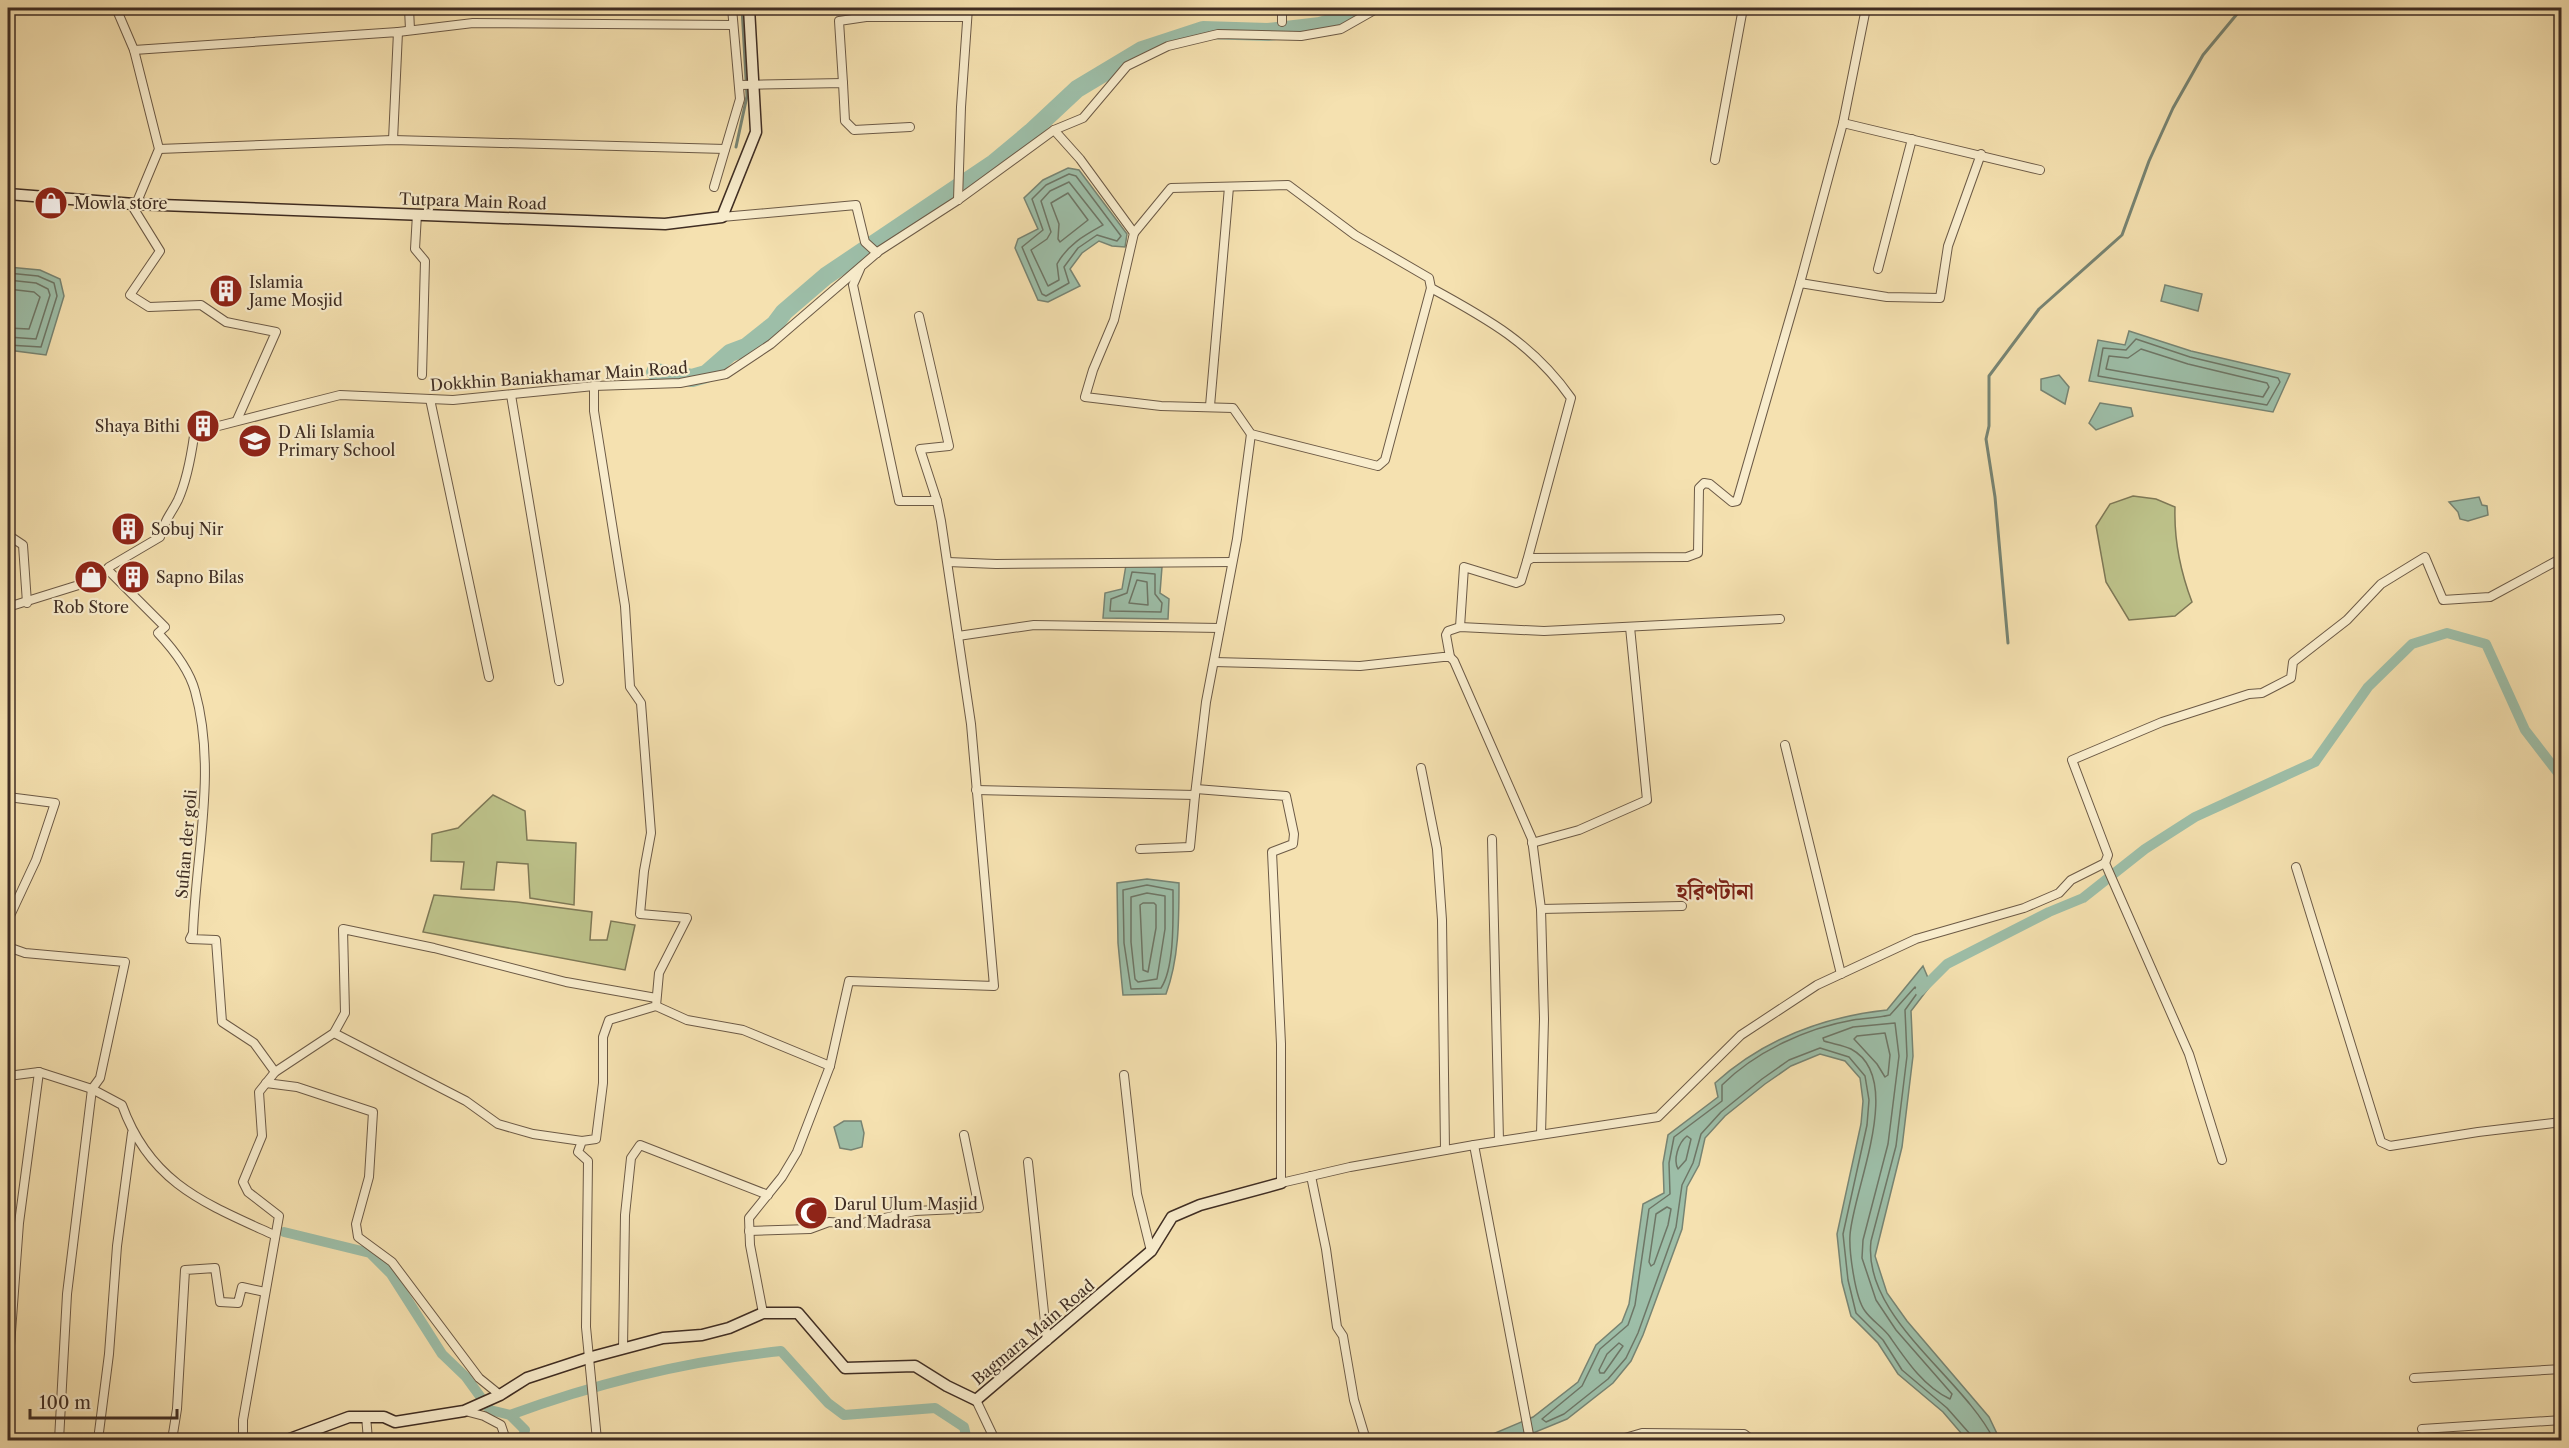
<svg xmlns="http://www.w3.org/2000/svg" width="2569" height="1448" viewBox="0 0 2569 1448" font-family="'Libre Caslon Text','Noto Serif Bengali',serif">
  <rect width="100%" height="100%" fill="#f5e1b0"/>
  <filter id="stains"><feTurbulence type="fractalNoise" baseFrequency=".00333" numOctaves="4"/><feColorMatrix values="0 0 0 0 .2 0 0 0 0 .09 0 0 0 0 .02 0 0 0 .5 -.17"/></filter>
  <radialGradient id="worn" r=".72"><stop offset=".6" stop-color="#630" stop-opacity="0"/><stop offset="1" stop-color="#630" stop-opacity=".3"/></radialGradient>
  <g fill="#bdc28a" stroke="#7e7856" stroke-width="1.5">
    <path d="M2133,496L2156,499L2175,507C2174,538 2181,573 2192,602L2175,616L2129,620L2106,582L2096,526L2110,504Z"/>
    <polygon points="493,795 525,811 527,840 576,843 574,905 530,898 528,864 497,862 494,890 461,889 464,862 431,861 432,834 458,828"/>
    <polygon points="434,895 517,902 592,912 590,940 607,940 611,921 635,925 625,970 423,932"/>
  </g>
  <g fill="#9dbea8" stroke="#778473" stroke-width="1.5">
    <polygon points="1068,168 1079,170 1127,234 1125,247 1112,246 1099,241 1082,253 1070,269 1080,286 1048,302 1038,300 1015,248 1018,239 1038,229 1024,198 1043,180"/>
    <polygon points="8,267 40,270 60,279 64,296 46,355 8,350"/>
    <polygon points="2165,285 2202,294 2198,311 2161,301"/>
    <polygon points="2129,331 2191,351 2290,374 2273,412 2089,381 2098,340 2125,345"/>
    <polygon points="2059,375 2069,387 2065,404 2041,390 2041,379"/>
    <polygon points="2100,403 2131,408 2133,416 2096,430 2089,423"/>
    <polygon points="2479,497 2482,505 2487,506 2488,515 2468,521 2460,519 2458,512 2449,502"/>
    <polygon points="1126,565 1162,567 1160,593 1169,599 1168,619 1103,618 1105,593 1122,589"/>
    <path d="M1147,879L1179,883C1179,920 1179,959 1166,994L1123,995L1118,943L1117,883Z"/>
    <path d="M1923,966L1931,985L1911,1011L1913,1056L1902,1147L1875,1256L1887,1293L1907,1321L1989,1417L2000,1440H1967L1943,1412L1898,1374L1878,1343L1851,1316L1842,1282L1837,1234L1861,1124L1863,1101L1860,1078L1845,1061L1820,1054L1791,1066L1765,1084L1725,1116L1705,1138L1699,1165L1687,1187L1682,1229L1643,1335L1631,1361L1613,1383L1567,1419L1516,1440H1463L1493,1434L1533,1417L1578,1382L1596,1345L1622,1322L1629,1304L1643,1204L1664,1193L1663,1163L1668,1135L1718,1097L1715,1083C1764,1039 1822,1017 1887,1010Z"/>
    <polygon points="844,1121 861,1121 864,1133 862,1147 851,1150 840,1148 834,1127"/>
  </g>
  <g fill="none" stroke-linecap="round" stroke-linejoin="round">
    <g stroke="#6e7666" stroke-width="1.5">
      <polygon points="1069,174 1076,176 1121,236 1117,241 1097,235 1078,248 1064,267 1069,283 1046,296 1042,294 1022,247 1043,230 1032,199 1046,185"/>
      <path d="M1069,182L1103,225C1085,235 1068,244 1057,264L1059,280L1048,286L1031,250L1047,239L1051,232L1041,201L1050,191Z"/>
      <polygon points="1068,193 1088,220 1060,242 1058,239 1059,224 1051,203"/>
      <polyline points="8,273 38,276 54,283 57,296 41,347 8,345"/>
      <polyline points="8,280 36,283 48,289 50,295 36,339 8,337"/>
      <polyline points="8,289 34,292 40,297 29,329 8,328"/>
      <polygon points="2136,339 2190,357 2278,378 2280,382 2267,405 2098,376 2103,348 2126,350"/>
      <polygon points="2141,349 2188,364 2267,383 2269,387 2263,397 2106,369 2109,356 2128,358"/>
      <polygon points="1132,572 1155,574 1155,594 1162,603 1161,612 1110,611 1111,599 1127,593"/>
      <polygon points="1137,580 1147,582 1148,605 1129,603"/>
      <path d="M1147,885L1173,890C1173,916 1175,967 1161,988L1131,989L1124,943L1123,890Z"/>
      <polygon points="1147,893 1165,896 1165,929 1157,979 1138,982 1135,979 1131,942 1131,897"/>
      <polygon points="1143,903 1154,903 1156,905 1156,928 1148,972 1143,970 1140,905"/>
      <path d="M1895,1023L1899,1056L1888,1144L1863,1240L1862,1258L1876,1300L1896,1330L1952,1394L1950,1399C1924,1387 1906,1360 1890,1337C1883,1327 1872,1321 1865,1311C1855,1298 1849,1251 1850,1235C1853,1189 1906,1078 1851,1049C1843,1045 1833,1044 1824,1041L1823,1038L1853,1027Z"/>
      <polygon points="1885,1033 1890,1055 1888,1075 1885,1077 1877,1064 1854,1039 1857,1036"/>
      <path d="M1687,1136L1691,1139L1686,1160L1678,1169C1673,1160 1678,1143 1687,1136Z"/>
      <polygon points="1667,1207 1671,1209 1668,1225 1654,1264 1651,1266 1649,1262 1656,1214"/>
      <polygon points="1619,1343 1623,1346 1604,1373 1600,1373 1599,1370 1607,1354"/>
      <path d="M1971,1440L1970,1434L1947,1408L1902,1370L1883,1340L1856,1313L1848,1280L1843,1234L1867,1125L1869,1100L1865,1076L1849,1057L1820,1048L1789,1060L1762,1079L1721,1112L1701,1134L1693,1163L1682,1185L1676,1227L1638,1333L1626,1358L1608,1379L1564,1414L1546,1422L1542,1419L1582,1386L1600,1349L1628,1325L1635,1305L1649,1209L1670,1194L1669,1163L1674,1137L1722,1101V1085C1756,1051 1807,1028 1853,1020C1865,1018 1878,1018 1890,1015L1915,987L1918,992L1905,1010L1907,1056L1896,1146L1871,1241C1862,1317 1963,1377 1994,1440"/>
    </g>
    <g stroke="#778473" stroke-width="3">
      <polyline points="736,147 747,96 742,8"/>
      <polyline points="2008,643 1995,497 1986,439 1989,426 1989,376 2039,309 2122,235 2149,161 2173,108 2203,55 2242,8"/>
    </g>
    <g stroke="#9dbea8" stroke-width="10">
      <polyline points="1920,991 1947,964 2049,912 2083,898 2145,849 2195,817 2315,762 2368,687 2412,644 2447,633 2486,644 2525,730 2562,778"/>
      <polyline points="284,1232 370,1253 391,1274 442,1354 466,1377 490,1410 510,1415 525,1430 522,1440"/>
      <path d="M510,1415C599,1382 687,1361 781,1351L828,1403L844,1415L935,1408L964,1427L967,1440"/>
    </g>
    <polyline stroke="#9dbea8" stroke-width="18" points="655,372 692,378 706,374 730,353 746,347 775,324 784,312 826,276 994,163 1031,132 1077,89 1142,50 1203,30 1268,32 1320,26 1344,19 1366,8"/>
    <g stroke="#6c5a46" stroke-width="10">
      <g id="street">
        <polyline points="116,8 134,50 159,149 134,209 160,251 130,295 149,307 201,305 226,322 276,332 237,420"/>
        <polyline points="409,8 410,30"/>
        <polyline points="1282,8 1282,22"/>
        <polyline points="398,32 473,23 733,25"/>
        <polyline points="134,50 398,32 393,140"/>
        <polyline points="843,83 839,21 866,17 967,17"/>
        <polyline points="740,85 843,83 845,121 854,130 910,127"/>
        <polyline points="1843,123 2040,170"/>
        <polyline points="1054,130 1080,159 1134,233 1114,320 1093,370 1085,397 1161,406 1233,408 1251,434 1378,466 1385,460 1431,288"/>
        <polyline points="159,149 393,140 725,149"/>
        <polyline points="1715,160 1743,8"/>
        <polyline points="714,187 740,99 732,8"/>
        <polyline points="958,200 961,107 968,8"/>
        <polyline points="417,214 415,249 425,261 422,375"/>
        <polyline points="722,217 856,205 865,242 877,253"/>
        <path d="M1134,233L1171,188L1288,185L1355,235L1429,278L1431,288C1488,319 1533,344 1571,398L1527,561"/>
        <polyline points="1878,269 1912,139"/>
        <polyline points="1800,283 1843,123 1866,8"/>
        <polyline points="919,316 949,446 920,449 937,501"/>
        <polyline points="594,386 594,411 625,606 630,687 641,703 651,833 644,871 640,914 687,918 659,973 656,1006 609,1020 603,1037 603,1083 596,1139 582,1141 578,1152 588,1161 586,1327 597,1440"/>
        <polyline points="511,395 559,681"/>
        <polyline points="430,399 489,677"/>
        <polyline points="1210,406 1229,187"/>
        <polyline points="8,535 23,545 27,603"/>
        <polyline points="948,562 996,564 1232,562"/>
        <path d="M108,570L165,627L158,633C173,649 189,669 195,691C217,770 196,853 193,933L190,939L216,940L222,1022L254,1043L275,1072"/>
        <path d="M8,607L98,579L109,567L160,537C165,518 170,516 178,500C187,480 191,457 194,436L203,430L340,395L453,400L594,386L680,383L726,374L771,344L879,251L958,200L1054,130L1083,118L1127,66L1168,46L1218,34L1301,36L1341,29L1378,8"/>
        <polyline points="1460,627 1464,567 1516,583 1521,581 1527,561 1532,558 1687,557 1698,553 1699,488 1704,483 1710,484 1732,502 1737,501 1800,283 1887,297 1940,298 1948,246 1981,154"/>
        <polyline points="958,636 1034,625 1220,628"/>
        <polyline points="1450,657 1446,635 1448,631 1460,627 1544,631 1780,619"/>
        <polyline points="1214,662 1360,666 1443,657 1450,657 1454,661 1532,839 1541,909 1544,1019 1541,1134"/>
        <polyline points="1785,745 1841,974"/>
        <polyline points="1421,768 1437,849 1442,920 1445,1150"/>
        <polyline points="1196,789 1286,796 1294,834 1293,844 1272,852 1281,1044 1281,1183 1350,1167 1474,1145 1658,1117 1741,1035 1817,985 1916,939 2024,908 2059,893 2071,880 2105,863 2108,855 2072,760 2162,722 2249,694 2262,693 2291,678 2293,662 2347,620 2381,584 2425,557 2443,600 2490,597 2562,558"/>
        <polyline points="976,790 1195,795 1206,702 1237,539 1251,434"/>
        <polyline points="8,797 55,803 36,860 8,920"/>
        <polyline points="1492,839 1499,1141"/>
        <polyline points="1532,843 1579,830 1647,800 1630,627"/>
        <polyline points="1140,849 1190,847 1195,795"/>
        <polyline points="2105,863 2189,1054 2222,1160"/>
        <polyline points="2296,867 2381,1142 2390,1146 2478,1132 2562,1122"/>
        <polyline points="1541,909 1682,906"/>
        <polyline points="8,947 25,953 125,962 100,1078 92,1089 67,1294 59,1440"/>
        <polyline points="656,1006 687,1020 743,1030 830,1066"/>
        <polyline points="334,1033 466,1101 498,1124 533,1134 582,1141"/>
        <polyline points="1124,1075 1137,1194 1151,1251"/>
        <path d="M8,1076L39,1072L92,1089L122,1105C150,1183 204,1203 274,1235"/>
        <polyline points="266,1083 297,1087 373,1112 369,1177 356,1224 358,1237 392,1262 479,1378 500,1395"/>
        <polyline points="1474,1145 1530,1440"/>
        <polyline points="1028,1162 1047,1341"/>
        <polyline points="1311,1176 1326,1249 1337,1327 1343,1336 1354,1400 1366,1440"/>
        <polyline points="749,1231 810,1229 829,1222 858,1224 915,1211 979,1208 964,1135"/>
        <polyline points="763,1313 750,1245 749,1218 782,1177 797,1152 830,1066 849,981 994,986 971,724 941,521 937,501 899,501 853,285 860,269"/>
        <polyline points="623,1349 625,1215 631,1158 640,1145 768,1195"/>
        <polyline points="8,1373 19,1223 39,1072"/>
        <polyline points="2414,1378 2562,1369"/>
        <polyline points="976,1400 995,1440"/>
        <polyline points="465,1411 484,1416 501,1425 506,1440"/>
        <polyline points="366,1416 368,1440"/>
        <polyline points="2422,1429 2562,1420"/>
        <polyline points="98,1440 109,1354 117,1246 132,1133"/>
        <polyline points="172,1440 177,1409 185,1270 215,1268 220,1302 238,1303 242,1287 265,1292"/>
        <polyline points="243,1440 243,1420 279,1216 248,1192 243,1182 262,1136 259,1092 275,1072 334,1033 345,1013 343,929 434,948 566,982 656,998"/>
        <polyline points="1618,1440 1642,1433 1744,1434 1752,1440"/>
      </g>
    </g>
    <g stroke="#3f2d23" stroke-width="13">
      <g id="secondary">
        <polyline points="8,194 134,204 665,224 722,217 756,132 749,8"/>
        <polyline points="287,1440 349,1417 384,1417 395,1422 464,1411 500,1395 527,1378 588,1358 663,1338 702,1335 729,1328 763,1313 798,1313 845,1368 915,1366 947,1386 976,1400 1151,1251 1172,1217 1200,1205 1281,1183"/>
      </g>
    </g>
    <use href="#street" stroke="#f8eccc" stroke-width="8"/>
    <use href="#secondary" stroke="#f8eccc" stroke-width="10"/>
  </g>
  <defs>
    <g id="shop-disc" transform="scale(1.725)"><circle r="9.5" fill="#8f2418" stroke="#f8eccc"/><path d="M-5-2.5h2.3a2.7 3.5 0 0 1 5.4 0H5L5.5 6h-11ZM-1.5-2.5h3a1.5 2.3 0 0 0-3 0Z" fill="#fff"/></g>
    <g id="building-disc" transform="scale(1.725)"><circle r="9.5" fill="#8f2418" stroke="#f8eccc"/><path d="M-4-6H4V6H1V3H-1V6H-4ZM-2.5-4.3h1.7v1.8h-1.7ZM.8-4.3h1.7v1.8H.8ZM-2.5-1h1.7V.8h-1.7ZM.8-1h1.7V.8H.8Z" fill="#fff"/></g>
    <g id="school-disc" transform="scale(1.725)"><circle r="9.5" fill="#8f2418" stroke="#f8eccc"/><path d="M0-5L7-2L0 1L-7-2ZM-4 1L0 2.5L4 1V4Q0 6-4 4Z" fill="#fff"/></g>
    <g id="mosque-disc" transform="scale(1.725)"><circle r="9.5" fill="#8f2418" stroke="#f8eccc"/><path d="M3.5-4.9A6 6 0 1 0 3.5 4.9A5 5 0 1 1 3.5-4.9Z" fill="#fff"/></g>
  </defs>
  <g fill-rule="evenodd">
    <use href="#shop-disc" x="51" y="203"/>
    <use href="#building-disc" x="226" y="291"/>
    <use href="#building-disc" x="203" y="426"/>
    <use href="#school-disc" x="255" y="441"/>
    <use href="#building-disc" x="128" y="529"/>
    <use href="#shop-disc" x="91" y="577"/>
    <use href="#building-disc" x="133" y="577"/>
    <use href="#mosque-disc" x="811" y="1213"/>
  </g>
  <g text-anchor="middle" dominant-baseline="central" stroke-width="4.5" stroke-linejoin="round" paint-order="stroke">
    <g font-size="16" fill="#3f2d23" stroke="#f8eccc">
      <text transform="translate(473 201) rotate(2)">Tutpara Main Road</text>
      <text transform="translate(559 376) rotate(-4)">Dokkhin Baniakhamar Main Road</text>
      <text transform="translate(186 844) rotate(-85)">Sufian der goli</text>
      <text transform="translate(1033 1332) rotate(-40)">Bagmara Main Road</text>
    </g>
    <g font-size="16" fill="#3f2d23" stroke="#f8eccc" text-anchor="start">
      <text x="74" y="203">Mowla store</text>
      <text x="249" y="282">Islamia<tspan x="249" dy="18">Jame Mosjid</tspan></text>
      <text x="180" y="426" text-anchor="end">Shaya Bithi</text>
      <text x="278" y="432">D Ali Islamia<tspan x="278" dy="18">Primary School</tspan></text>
      <text x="151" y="529">Sobuj Nir</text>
      <text x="156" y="577">Sapno Bilas</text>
      <text x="91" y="607" text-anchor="middle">Rob Store</text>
      <text x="834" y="1204">Darul Ulum Masjid<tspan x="834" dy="18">and Madrasa</tspan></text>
    </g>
    <g font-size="22" font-weight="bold" fill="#7a1f14" stroke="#f8eccc">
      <text x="1715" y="891">হরিণটানা</text>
    </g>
  </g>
  <rect width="2569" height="1448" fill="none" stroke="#f5e1b0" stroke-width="30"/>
  <rect x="9" y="9" width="2551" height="1430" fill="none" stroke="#3f2d23" stroke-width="3"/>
  <rect x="15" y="15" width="2539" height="1418" fill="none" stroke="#3f2d23" stroke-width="1.5"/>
  <path d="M30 1409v9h147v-9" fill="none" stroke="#3f2d23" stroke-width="3"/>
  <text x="39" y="1409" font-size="18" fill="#3f2d23" stroke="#f8eccc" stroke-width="4.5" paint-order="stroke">100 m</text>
  <rect width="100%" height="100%" filter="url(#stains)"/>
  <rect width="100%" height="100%" fill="url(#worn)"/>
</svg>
